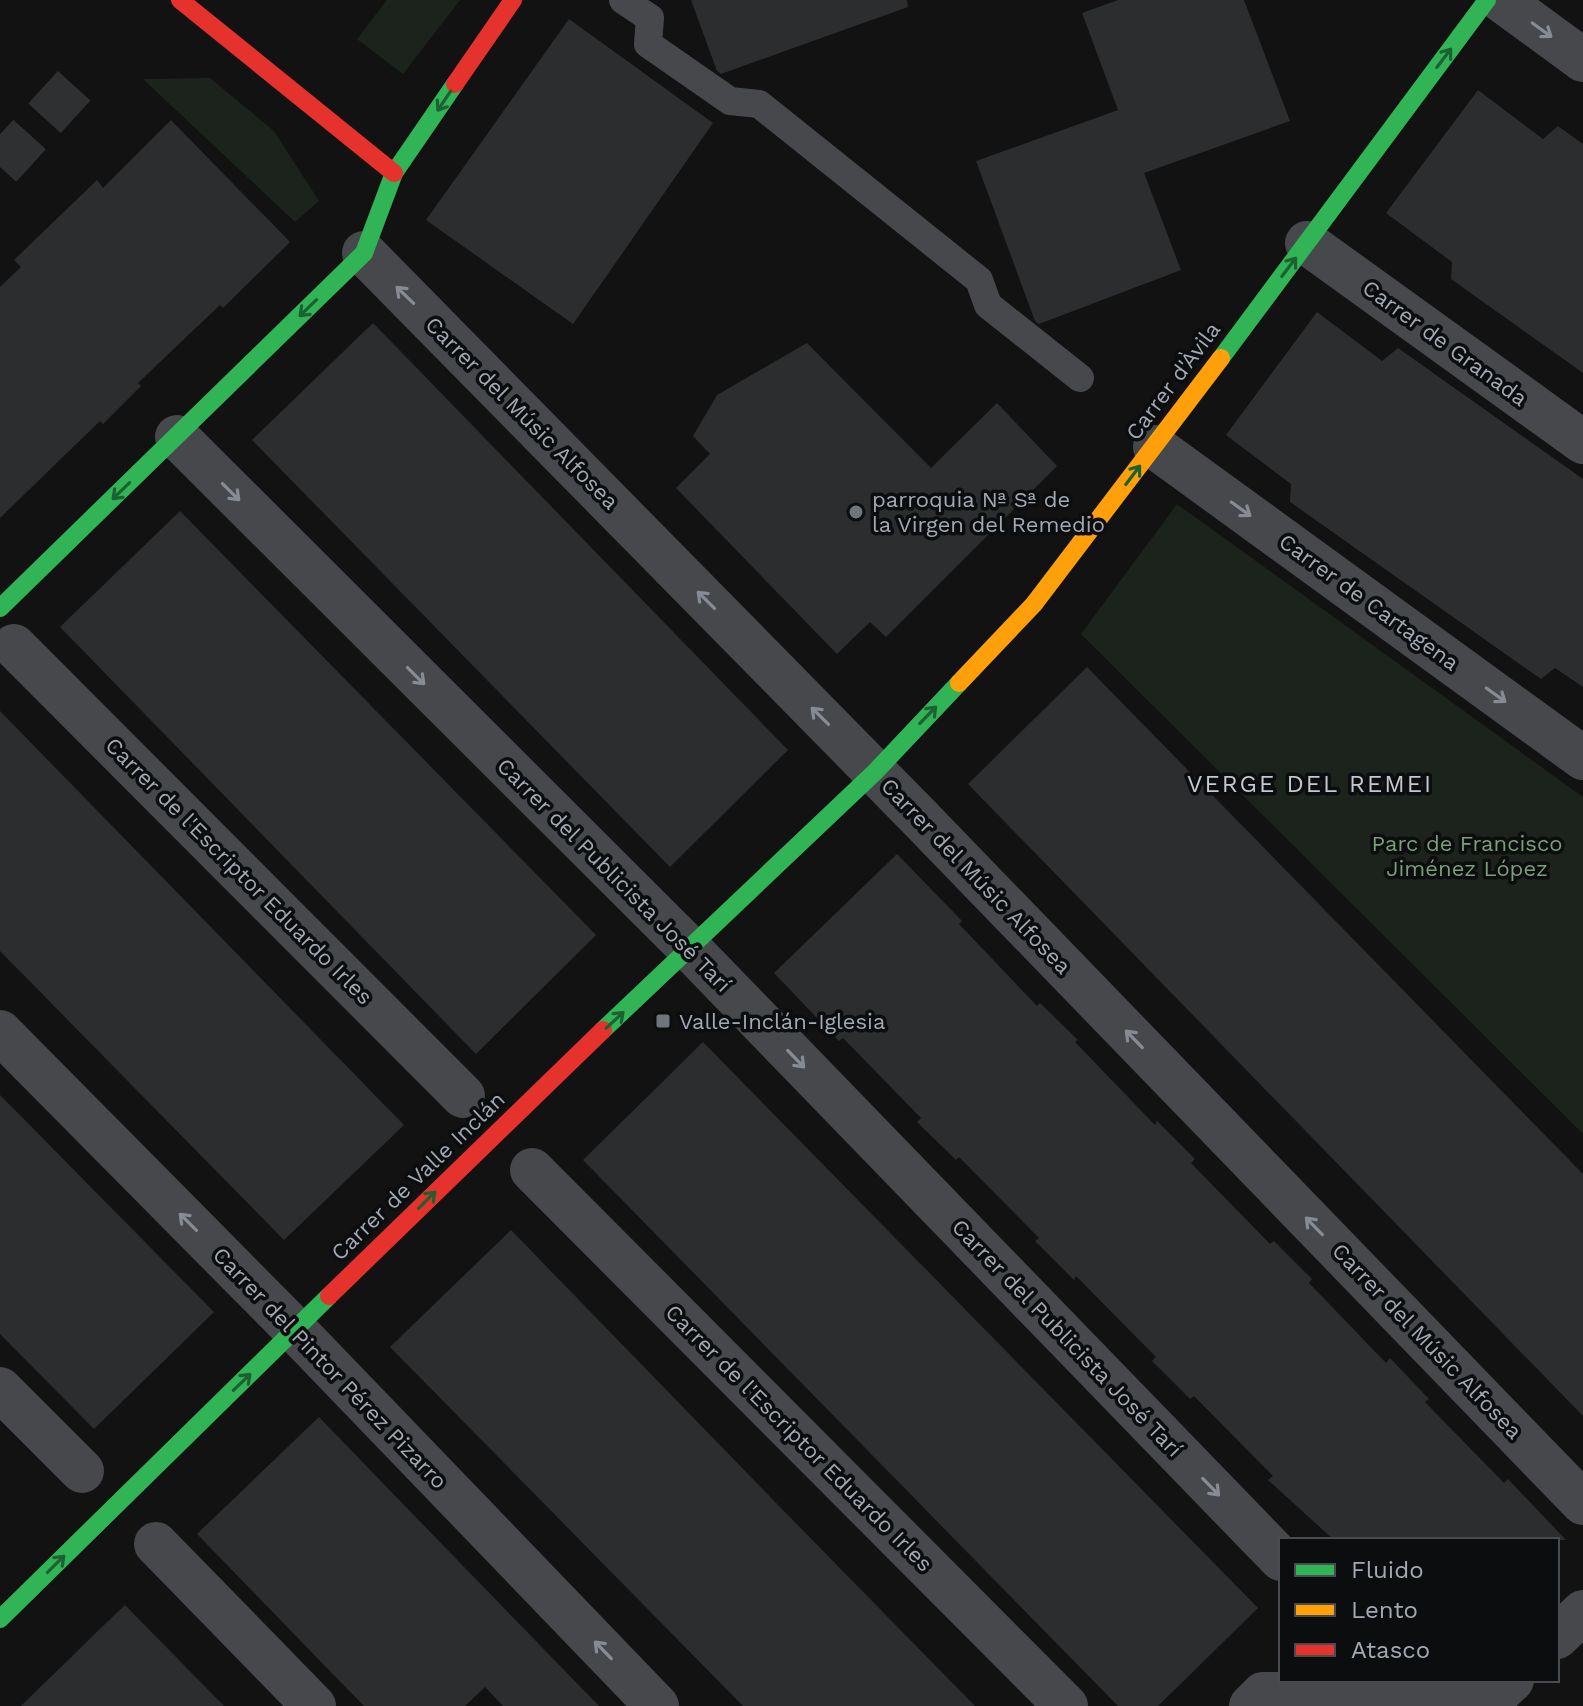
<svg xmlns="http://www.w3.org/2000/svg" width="1583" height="1706" viewBox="0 0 1583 1706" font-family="'Work Sans',sans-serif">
  <rect width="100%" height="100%" fill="#121212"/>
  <g fill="#1c221c">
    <polygon points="387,0 460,0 403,74 357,39"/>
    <polygon points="210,78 274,131 319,201 295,222 143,79"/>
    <polygon points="1177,504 1583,797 1583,1134 1081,634"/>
  </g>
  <g fill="#2c2d2e">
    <polygon points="691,0 907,0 908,7 721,74 717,71"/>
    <polygon points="1118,0 1244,0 1290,121 1144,173 1181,270 1039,324 1035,321 976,161 1118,110 1082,13"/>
    <polygon points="569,19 713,123 573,324 426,220"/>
    <polygon points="1478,90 1543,139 1558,126 1583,144 1583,373 1451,279 1452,262 1386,213"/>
    <polygon points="171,120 290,242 223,308 220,305 181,342 138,383 141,386 103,424 100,421 0,518 0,287 21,267 14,260 97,180 103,188"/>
    <polygon points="1317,312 1382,361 1398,348 1583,479 1583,687 1555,668 1541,679 1290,502 1291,484 1226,435"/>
    <polygon points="373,323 788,750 670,867 252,440"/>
    <polygon points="807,343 931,468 997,403 1057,466 886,637 870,622 837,654 676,488 710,454 693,436 717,395"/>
    <polygon points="180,511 596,935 476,1054 60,627"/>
    <polygon points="1087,667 1583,1174 1583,1416 968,784"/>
    <polygon points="0,711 404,1125 284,1240 0,951"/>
    <polygon points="897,854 962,921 959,924 1037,1006 1040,1003 1078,1040 1075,1042 1155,1125 1157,1121 1195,1159 1191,1163 1270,1244 1274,1241 1312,1279 1309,1283 1386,1363 1390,1358 1429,1399 1425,1402 1504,1483 1508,1479 1566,1540 1334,1540 1268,1480 1273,1476 1194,1396 1190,1399 1152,1361 1156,1357 1076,1276 1074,1280 1035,1241 1039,1238 959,1157 956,1160 917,1122 921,1118 843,1038 839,1041 774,973"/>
    <polygon points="703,1042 1258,1608 1158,1706 1118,1706 583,1160"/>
    <polygon points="0,1095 214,1312 94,1429 0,1334"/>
    <polygon points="511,1230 779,1506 975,1706 743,1706 390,1347"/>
    <polygon points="319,1417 404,1505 599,1706 503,1706 485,1687 465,1706 364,1706 324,1665 197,1534"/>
    <polygon points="125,1605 224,1706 21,1706 103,1626"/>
  </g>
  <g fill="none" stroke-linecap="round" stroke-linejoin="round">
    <polyline stroke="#2f3032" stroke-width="44" stroke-dasharray="44 22" stroke-linecap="butt" points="0,167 84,75"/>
    <polyline stroke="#47484b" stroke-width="28" points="623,0 650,18 648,44 730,101 759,104 979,280 988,305 1080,378"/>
    <g stroke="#47484b" stroke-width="44">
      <polyline points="1501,0 1583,60"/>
      <polyline points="1307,243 1583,442"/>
      <polyline points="364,253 919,817 1583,1503"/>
      <polyline points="177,437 690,949 1281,1559"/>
      <polyline points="1155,447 1583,758"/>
      <polyline points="14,646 463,1096"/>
      <polyline points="0,1032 295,1330 657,1706"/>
      <polyline points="532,1170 1066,1706"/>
      <polyline points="0,1389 82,1471"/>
      <polyline points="156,1544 314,1706"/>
      <polyline points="1557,1637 1583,1612"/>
      <polyline points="1251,1706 1263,1694 1496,1695 1512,1680"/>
    </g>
    <g stroke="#30b455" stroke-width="18">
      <polyline points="1221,358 1487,0"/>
      <polyline points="0,608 364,253 394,173 455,84"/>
      <polyline points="603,1030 875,772 959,683"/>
      <polyline points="0,1619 329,1296"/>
    </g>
    <polyline stroke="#ff9f0a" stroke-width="18" points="959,683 1034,604 1221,358"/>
    <g stroke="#e5322d" stroke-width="18">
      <polyline points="180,0 394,173"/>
      <polyline points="455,84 513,0"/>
      <polyline points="329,1296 603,1030"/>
    </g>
  </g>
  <defs><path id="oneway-shaft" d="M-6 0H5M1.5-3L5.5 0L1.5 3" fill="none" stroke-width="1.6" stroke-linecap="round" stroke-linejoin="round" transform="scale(2)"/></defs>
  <g stroke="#878c94">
    <use href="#oneway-shaft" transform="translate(1542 30) rotate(36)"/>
    <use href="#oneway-shaft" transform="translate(405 295) rotate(-136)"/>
    <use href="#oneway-shaft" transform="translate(231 492) rotate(45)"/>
    <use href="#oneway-shaft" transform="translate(1241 509) rotate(36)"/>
    <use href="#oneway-shaft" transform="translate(706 600) rotate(-135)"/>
    <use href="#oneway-shaft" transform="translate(416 676) rotate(45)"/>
    <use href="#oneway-shaft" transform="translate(1496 695) rotate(36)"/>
    <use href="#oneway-shaft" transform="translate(820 716) rotate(-135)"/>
    <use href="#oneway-shaft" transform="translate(1134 1039) rotate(-134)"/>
    <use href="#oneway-shaft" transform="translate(796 1059) rotate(46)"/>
    <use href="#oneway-shaft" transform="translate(188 1222) rotate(-135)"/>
    <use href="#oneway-shaft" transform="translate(1314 1226) rotate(-134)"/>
    <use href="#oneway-shaft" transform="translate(1211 1487) rotate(46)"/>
    <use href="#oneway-shaft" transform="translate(603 1650) rotate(-134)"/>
  </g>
  <g stroke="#1e6032">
    <use href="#oneway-shaft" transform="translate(1444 58) rotate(-53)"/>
    <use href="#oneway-shaft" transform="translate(444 101) rotate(124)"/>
    <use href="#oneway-shaft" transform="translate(1289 267) rotate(-53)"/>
    <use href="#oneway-shaft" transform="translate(308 308) rotate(136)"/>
    <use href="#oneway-shaft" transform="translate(1133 475) rotate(-53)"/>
    <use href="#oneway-shaft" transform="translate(121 491) rotate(136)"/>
    <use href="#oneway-shaft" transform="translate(928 715) rotate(-46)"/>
    <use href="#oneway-shaft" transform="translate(615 1020) rotate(-43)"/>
    <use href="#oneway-shaft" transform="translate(427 1200) rotate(-45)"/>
    <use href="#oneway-shaft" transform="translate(242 1382) rotate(-44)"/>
    <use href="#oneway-shaft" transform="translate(56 1564) rotate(-45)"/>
  </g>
  <g fill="#70747b" stroke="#0c0d0e" stroke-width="3">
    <circle cx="856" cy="512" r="8"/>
    <rect x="655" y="1013" width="16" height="16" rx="4"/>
  </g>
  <g text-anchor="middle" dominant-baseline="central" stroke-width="7" stroke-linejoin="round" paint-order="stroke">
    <g font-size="22" fill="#a3a9b3" stroke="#0c0d0e">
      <text transform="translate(1445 343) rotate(36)">Carrer de Granada</text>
      <text transform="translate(1173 381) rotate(-53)">Carrer d'Àvila</text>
      <text transform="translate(522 413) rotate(45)">Carrer del Músic Alfosea</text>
      <text transform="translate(1369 602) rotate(36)">Carrer de Cartagena</text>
      <text transform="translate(239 871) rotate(45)">Carrer de l'Escriptor Eduardo Irles</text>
      <text transform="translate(614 875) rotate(45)">Carrer del Publicista José Tarí</text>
      <text transform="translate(976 876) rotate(46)">Carrer del Músic Alfosea</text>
      <text transform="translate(418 1176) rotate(-44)">Carrer de Valle Inclán</text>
      <text transform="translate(1067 1338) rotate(46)">Carrer del Publicista José Tarí</text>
      <text transform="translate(1427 1341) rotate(46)">Carrer del Músic Alfosea</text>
      <text transform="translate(330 1368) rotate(46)">Carrer del Pintor Pérez Pizarro</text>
      <text transform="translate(799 1438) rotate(45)">Carrer de l'Escriptor Eduardo Irles</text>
    </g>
    <g font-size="22" fill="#a3a9b3" stroke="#0c0d0e" text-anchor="start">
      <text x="872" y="499">parroquia Nª Sª de<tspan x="872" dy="25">la Virgen del Remedio</tspan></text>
      <text x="679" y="1021">Valle-Inclán-Iglesia</text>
    </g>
    <g font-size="22" fill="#7b9e7b" stroke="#0c0d0e">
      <text x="1467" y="843">Parc de Francisco<tspan x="1467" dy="25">Jiménez López</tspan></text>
    </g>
    <g font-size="24" letter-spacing="2" fill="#c4c8cf" stroke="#0c0d0e">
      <text x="1310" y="784">VERGE DEL REMEI</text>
    </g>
  </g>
  <rect x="1279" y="1538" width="280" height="144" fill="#0c0d0e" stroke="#484b50" stroke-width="2"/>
  <rect x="1295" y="1564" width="40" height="12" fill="#30b455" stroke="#484b50" stroke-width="2"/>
  <text x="1351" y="1578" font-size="24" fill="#a3a9b3">Fluido</text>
  <rect x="1295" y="1604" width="40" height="12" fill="#ff9f0a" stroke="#484b50" stroke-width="2"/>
  <text x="1351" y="1618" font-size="24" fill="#a3a9b3">Lento</text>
  <rect x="1295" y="1644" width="40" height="12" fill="#e5322d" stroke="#484b50" stroke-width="2"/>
  <text x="1351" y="1658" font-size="24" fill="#a3a9b3">Atasco</text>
</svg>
